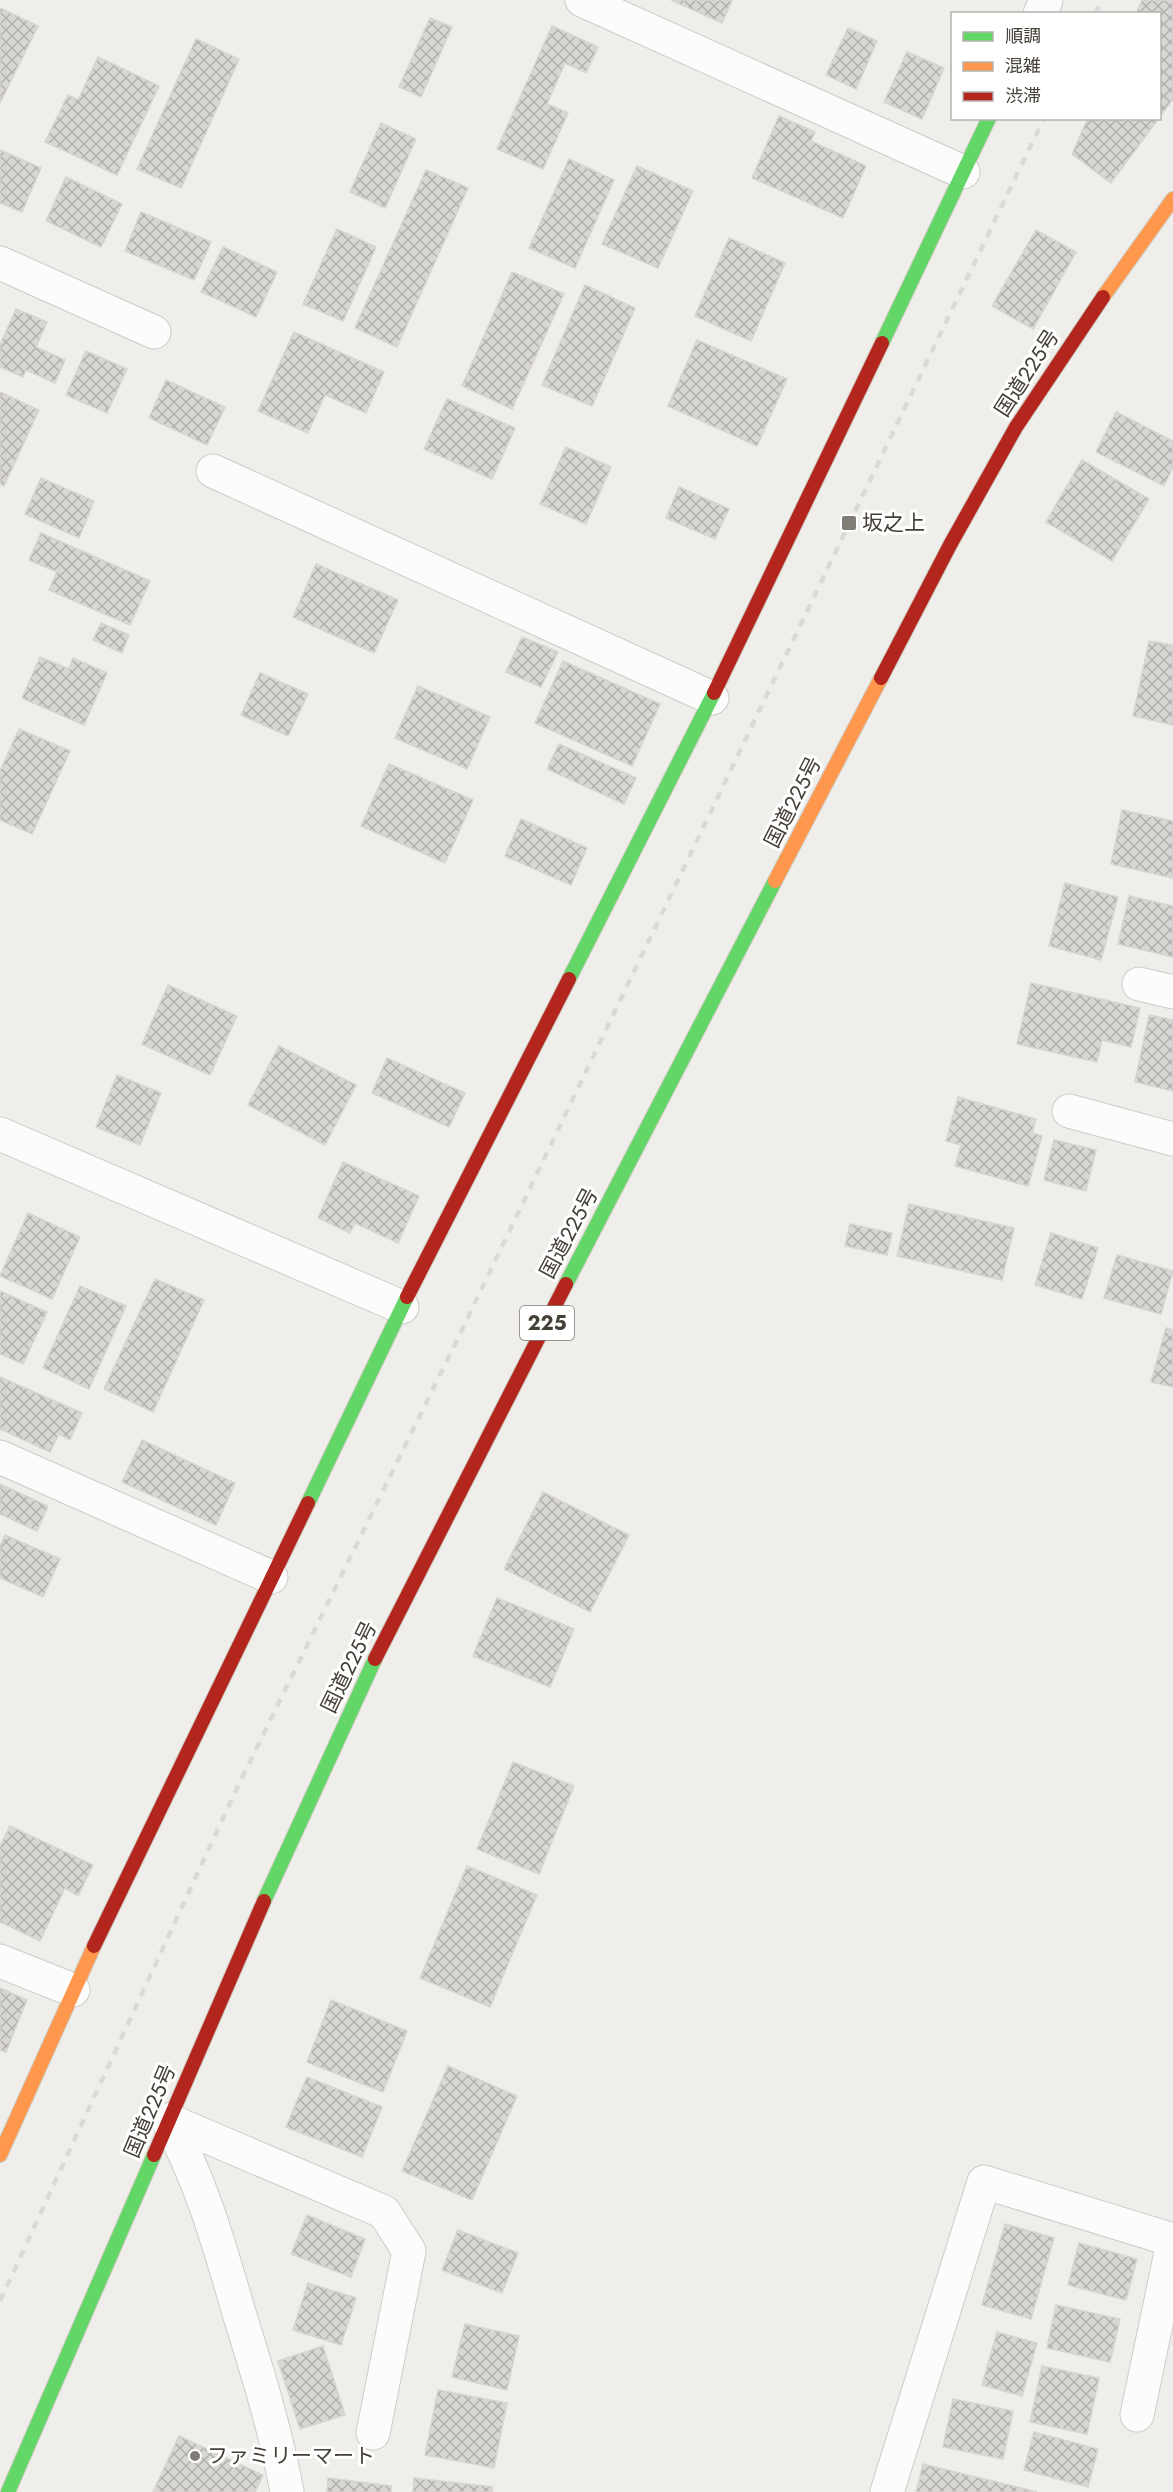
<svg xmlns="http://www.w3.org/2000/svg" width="1173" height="2492" viewBox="0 0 1173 2492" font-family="Jost,'Noto Sans JP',sans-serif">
  <defs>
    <pattern id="building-cross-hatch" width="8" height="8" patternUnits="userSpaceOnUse" patternTransform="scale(1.5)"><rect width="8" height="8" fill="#d9d7d3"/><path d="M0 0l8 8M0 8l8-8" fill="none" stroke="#b2b0ac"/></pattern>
  </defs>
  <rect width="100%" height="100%" fill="#efeeea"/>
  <g fill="url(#building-cross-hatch)" stroke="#d7d5d0" stroke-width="1.5">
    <polygon points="671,0 732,0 722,23"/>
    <polygon points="1142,0 1173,0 1173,99 1160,117 1160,14 1136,14"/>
    <polygon points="0,8 38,26 0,103"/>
    <polygon points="430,18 452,27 421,97 399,87"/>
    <polygon points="552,26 598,47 586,73 565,63 547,104 568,113 543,169 497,149"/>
    <polygon points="848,28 877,41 856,89 826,75"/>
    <polygon points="196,39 239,59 181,188 137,169"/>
    <polygon points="907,52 944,68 922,119 884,102"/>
    <polygon points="98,57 159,86 117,175 45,142 68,95 78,100"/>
    <polygon points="779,116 815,132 811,141 866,166 843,218 752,178"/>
    <polygon points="1088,118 1159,118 1111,183 1072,154"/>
    <polygon points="381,123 416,139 385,208 350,192"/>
    <polygon points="0,150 41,168 22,212 0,203"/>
    <polygon points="569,159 614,180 575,268 529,248"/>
    <polygon points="637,166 693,191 658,268 602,244"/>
    <polygon points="426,170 468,188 397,347 355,328"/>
    <polygon points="66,177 122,204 101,247 46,221"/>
    <polygon points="141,212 211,242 194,280 125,251"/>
    <polygon points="337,229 376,247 343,321 303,304"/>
    <polygon points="1036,230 1076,252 1033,329 992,306"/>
    <polygon points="729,238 785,263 751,341 695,316"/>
    <polygon points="223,247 277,272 256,317 201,292"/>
    <polygon points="512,272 564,294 512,409 462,386"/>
    <polygon points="585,285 635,308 592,406 542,385"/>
    <polygon points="16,309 47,322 36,347 65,360 55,383 26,370 23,377 0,367 0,345"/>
    <polygon points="294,332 384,372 366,413 325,395 308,433 258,411"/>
    <polygon points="697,340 787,379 757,446 668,406"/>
    <polygon points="86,351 127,369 107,413 66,395"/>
    <polygon points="166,380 225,407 207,445 149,418"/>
    <polygon points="0,392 39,410 4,486 0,484"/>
    <polygon points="447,399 515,428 492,479 424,449"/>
    <polygon points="1116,412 1173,441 1173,467 1164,486 1096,452"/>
    <polygon points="566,447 611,467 586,524 540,504"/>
    <polygon points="1082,460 1149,499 1112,561 1046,522"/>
    <polygon points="41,478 94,501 79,538 25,514"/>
    <polygon points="679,487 729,509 715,539 666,518"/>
    <polygon points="41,533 150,581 130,625 49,590 57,572 29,560"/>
    <polygon points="316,564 398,600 374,653 293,617"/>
    <polygon points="101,623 129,635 122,653 93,640"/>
    <polygon points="522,637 558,652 541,687 506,672"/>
    <polygon points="1149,641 1173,645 1173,725 1133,716"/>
    <polygon points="40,657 69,669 73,658 107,673 84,725 22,698"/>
    <polygon points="563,661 660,704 632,766 535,723"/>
    <polygon points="260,673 308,694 288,736 241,715"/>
    <polygon points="418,686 490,717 467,769 395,738"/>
    <polygon points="19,729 70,751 32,834 0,820 0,771"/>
    <polygon points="559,744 636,778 624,804 547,769"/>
    <polygon points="389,764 473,800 445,863 361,826"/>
    <polygon points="1122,810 1173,821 1173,878 1111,864"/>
    <polygon points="521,819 587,848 571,885 505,856"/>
    <polygon points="1065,883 1118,897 1101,960 1049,946"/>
    <polygon points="1129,896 1173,906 1173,957 1118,944"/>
    <polygon points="1031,983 1140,1008 1131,1047 1102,1040 1097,1062 1017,1044"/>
    <polygon points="168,985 237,1016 210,1075 142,1044"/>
    <polygon points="1149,1015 1173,1020 1173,1091 1135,1082"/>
    <polygon points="279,1046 356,1085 325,1145 248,1105"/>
    <polygon points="387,1058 465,1093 449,1127 372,1093"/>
    <polygon points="117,1075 161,1093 140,1145 96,1127"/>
    <polygon points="958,1097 1036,1119 1032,1133 1042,1136 1028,1186 955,1166 961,1145 946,1141"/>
    <polygon points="1054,1140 1096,1150 1086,1191 1044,1180"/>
    <polygon points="343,1162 419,1196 398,1243 355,1223 350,1233 318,1218"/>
    <polygon points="909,1204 1014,1228 1002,1280 897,1256"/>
    <polygon points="28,1213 80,1237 52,1299 0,1276"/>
    <polygon points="850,1224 892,1233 887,1255 845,1246"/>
    <polygon points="1051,1233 1098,1248 1082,1299 1035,1285"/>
    <polygon points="1117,1255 1173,1271 1161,1314 1104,1298"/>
    <polygon points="155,1279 204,1300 153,1412 104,1389"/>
    <polygon points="80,1286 126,1306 89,1389 43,1368"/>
    <polygon points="0,1291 47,1312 23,1364 0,1354"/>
    <polygon points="1166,1328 1173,1330 1173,1387 1151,1382"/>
    <polygon points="0,1377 82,1413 70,1440 59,1434 50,1452 0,1429"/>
    <polygon points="142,1440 235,1483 216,1525 122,1482"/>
    <polygon points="0,1484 48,1506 37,1531 0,1514"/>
    <polygon points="543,1492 629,1535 590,1612 504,1569"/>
    <polygon points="5,1535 60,1559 43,1597 0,1578 0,1546"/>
    <polygon points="497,1598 574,1629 550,1687 473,1656"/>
    <polygon points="513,1762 574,1786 539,1874 477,1849"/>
    <polygon points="10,1826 93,1865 78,1896 65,1888 40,1941 0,1922 0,1846"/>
    <polygon points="467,1866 537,1895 490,2007 420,1978"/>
    <polygon points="0,1988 27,2000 6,2052 0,2050"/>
    <polygon points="331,2000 407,2031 383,2092 307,2062"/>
    <polygon points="448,2066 517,2096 472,2200 402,2171"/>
    <polygon points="307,2077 382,2107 362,2157 286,2127"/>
    <polygon points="307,2215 365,2239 351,2277 291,2254"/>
    <polygon points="1005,2224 1054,2238 1031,2319 982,2305"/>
    <polygon points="458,2230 518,2253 502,2293 442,2270"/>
    <polygon points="1079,2243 1137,2259 1126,2300 1068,2285"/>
    <polygon points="308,2283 356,2298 341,2345 293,2330"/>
    <polygon points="1056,2305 1120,2319 1110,2362 1047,2348"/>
    <polygon points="465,2324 519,2336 507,2390 452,2377"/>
    <polygon points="997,2332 1037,2343 1022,2396 982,2385"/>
    <polygon points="323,2346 345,2415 300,2429 278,2361"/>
    <polygon points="1042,2366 1099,2378 1087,2434 1030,2422"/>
    <polygon points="438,2390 507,2403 494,2468 425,2455"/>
    <polygon points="953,2399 1013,2411 1003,2459 943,2447"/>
    <polygon points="1034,2432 1098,2449 1088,2487 1024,2470"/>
    <polygon points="179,2436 263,2475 255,2492 153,2492"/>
    <polygon points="923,2464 1037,2492 916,2492"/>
    <polygon points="328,2478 391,2486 391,2492 327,2492"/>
    <polygon points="414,2478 493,2487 492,2492 413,2492"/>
  </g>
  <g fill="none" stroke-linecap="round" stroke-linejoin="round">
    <g stroke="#cdccc8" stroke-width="35">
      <g id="street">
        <polyline points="582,0 963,172"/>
        <polyline points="1040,14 1046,0"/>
        <polyline points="0,263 154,332"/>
        <polyline points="213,471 712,698"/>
        <polyline points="1139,984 1173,992"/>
        <polyline points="1069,1111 1173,1139"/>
        <polyline points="0,1134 402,1307"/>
        <polyline points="0,1457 271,1577"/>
        <polyline points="0,1961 73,1990"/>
        <polyline points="168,2120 384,2212 409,2251 373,2433"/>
        <path d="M168,2120C202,2182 220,2248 240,2316C258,2374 276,2432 287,2492"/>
        <polyline points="1137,2415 1173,2243"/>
        <polyline points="887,2492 984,2182 1173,2240"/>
      </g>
    </g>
    <g stroke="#cecbc1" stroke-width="16">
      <g id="fast">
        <polyline points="882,343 989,118"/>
        <polyline points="569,979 714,693"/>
        <polyline points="566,1284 775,881"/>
        <polyline points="308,1503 407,1297"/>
        <polyline points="264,1901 375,1659"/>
        <polyline points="8,2492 154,2155"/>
      </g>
    </g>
    <g stroke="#cecbc1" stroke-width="16">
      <g id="slow">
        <polyline points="1103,297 1173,199"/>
        <polyline points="775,881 881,678"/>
        <polyline points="0,2155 94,1946"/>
      </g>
    </g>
    <g stroke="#cecbc1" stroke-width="16">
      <g id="jam">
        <polyline points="881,678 950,545 1016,427 1103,297"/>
        <polyline points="714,693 882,343"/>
        <polyline points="407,1297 569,979"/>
        <polyline points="375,1659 566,1284"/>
        <polyline points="94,1946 308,1503"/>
        <polyline points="154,2155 264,1901"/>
      </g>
    </g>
    <use href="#street" stroke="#fdfcfc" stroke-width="33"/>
    <use href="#fast" stroke="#63d668" stroke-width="14"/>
    <use href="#slow" stroke="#ff974d" stroke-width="14"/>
    <use href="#jam" stroke="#b3261e" stroke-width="14"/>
    <g stroke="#d9d9d8" stroke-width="4.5" stroke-dasharray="8 8" stroke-linecap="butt">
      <polyline points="1095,14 1102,0"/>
      <polyline points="0,2301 236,1790 458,1338 1044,118"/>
    </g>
  </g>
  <g fill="#807d76" stroke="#fff" stroke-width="2">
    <rect x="841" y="515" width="16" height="16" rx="3"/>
    <circle cx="195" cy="2456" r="6"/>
  </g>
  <g text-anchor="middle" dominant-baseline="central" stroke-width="6" stroke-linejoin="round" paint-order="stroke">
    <rect fill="#fff" stroke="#7d7973" stroke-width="1.5" x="520" y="1306" width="54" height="34" rx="4.5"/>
    <g font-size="20" font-weight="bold" fill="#454037">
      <text x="547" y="1323">225</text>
    </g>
    <g font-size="21" fill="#454037" stroke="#fff">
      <text transform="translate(1027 373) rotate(-57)">国道225号</text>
      <text transform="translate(793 802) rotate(-63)">国道225号</text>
      <text transform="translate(569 1233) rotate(-62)">国道225号</text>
      <text transform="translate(349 1667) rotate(-64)">国道225号</text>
      <text transform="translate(150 2111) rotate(-67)">国道225号</text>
    </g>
    <g font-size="21" fill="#454037" stroke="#fff" text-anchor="start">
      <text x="862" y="523">坂之上</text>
      <text x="207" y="2456">ファミリーマート</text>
    </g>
  </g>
  <rect x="951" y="12" width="210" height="108" fill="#ffffff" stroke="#b5b3af" stroke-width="1.5"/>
  <rect x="963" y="32" width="30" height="9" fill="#63d668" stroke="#b5b3af" stroke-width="1.5"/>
  <text x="1005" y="42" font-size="18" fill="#454037">順調</text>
  <rect x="963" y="62" width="30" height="9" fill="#ff974d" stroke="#b5b3af" stroke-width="1.5"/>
  <text x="1005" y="72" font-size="18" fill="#454037">混雑</text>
  <rect x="963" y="92" width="30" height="9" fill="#b3261e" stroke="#b5b3af" stroke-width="1.5"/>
  <text x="1005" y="102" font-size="18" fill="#454037">渋滞</text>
</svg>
